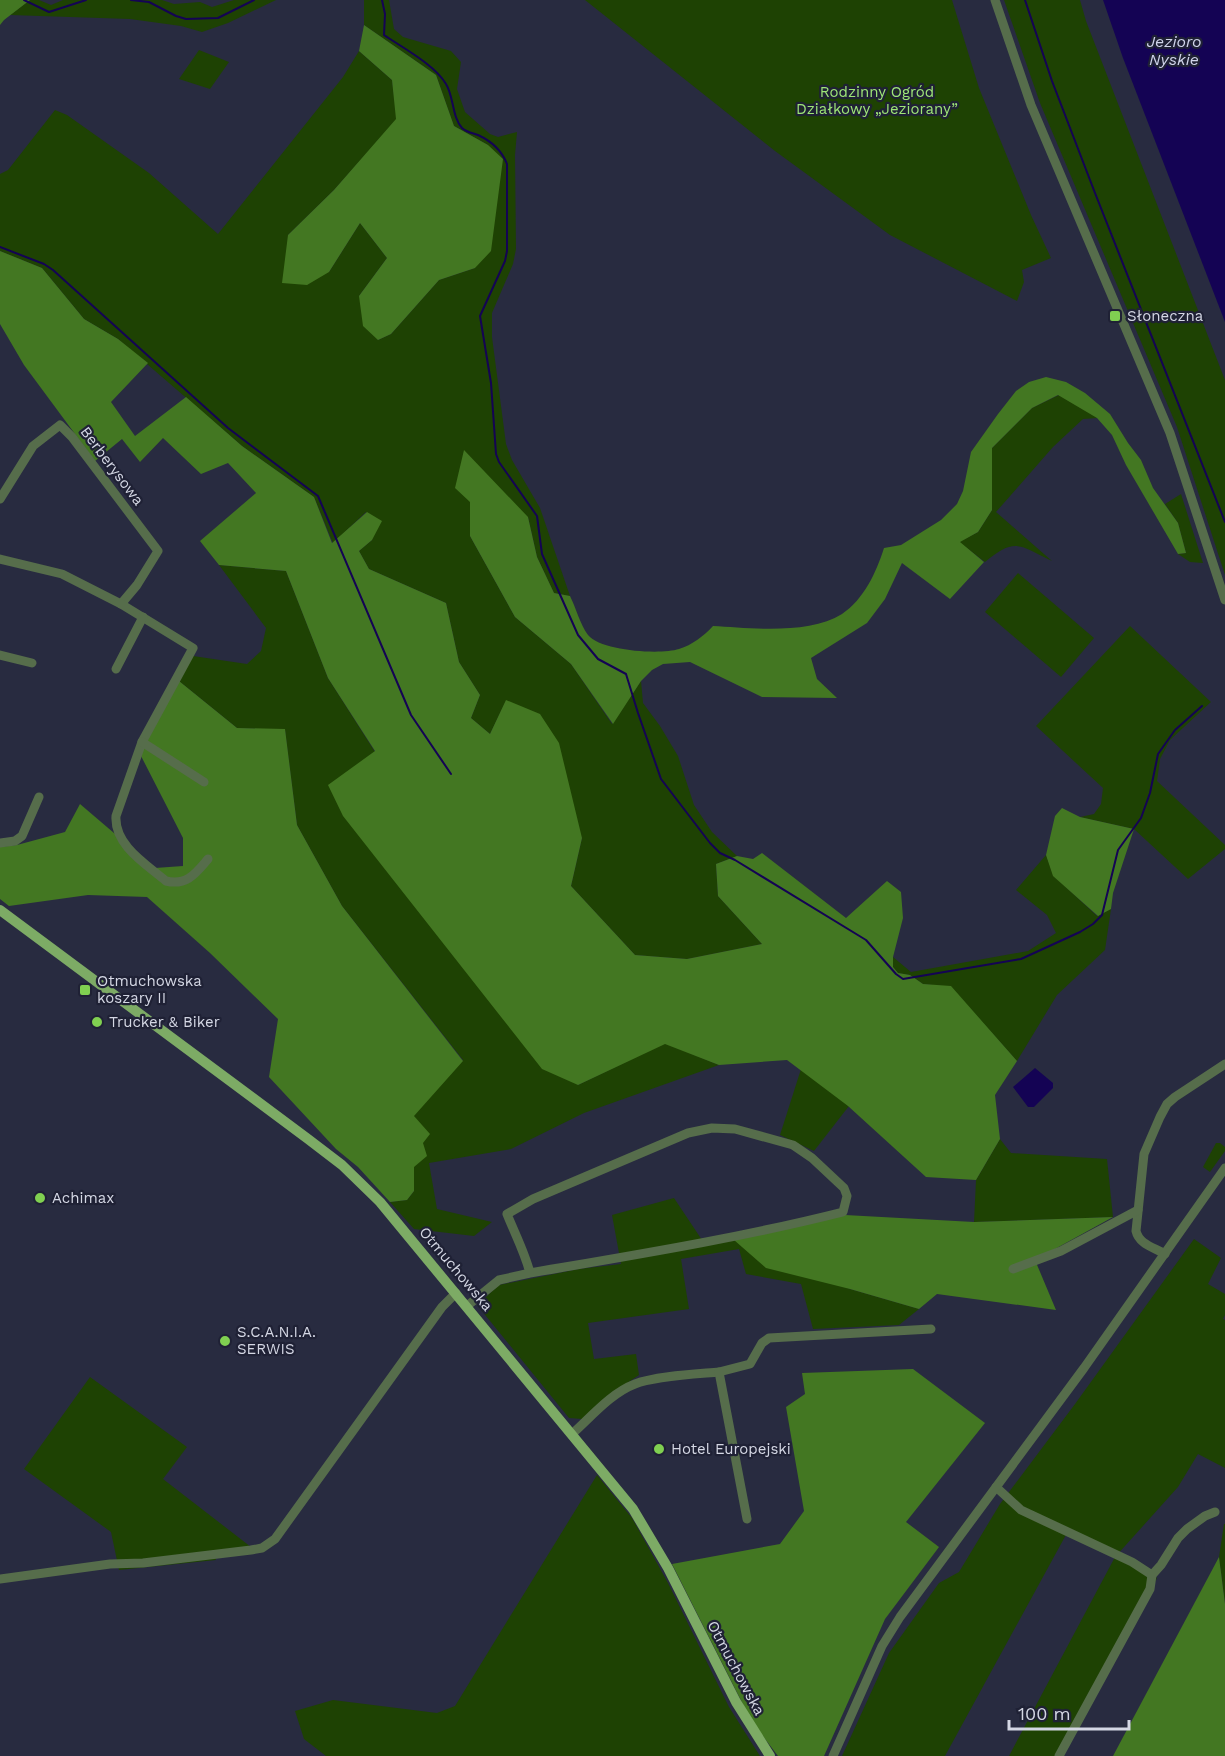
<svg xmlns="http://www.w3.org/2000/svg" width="1225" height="1756" viewBox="0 0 1225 1756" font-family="'Work Sans',sans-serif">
  <rect width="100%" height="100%" fill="#282b40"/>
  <g fill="#1e4203">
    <polygon points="30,0 39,0 51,5 63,0 162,0 174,4 200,2 212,7 234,0 276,0 228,23 202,32 181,26 130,19 10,15"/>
    <polygon points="364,0 389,0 394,29 403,37 451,51 461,62 457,89 465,112 490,134 498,137 517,132 515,155 516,249 513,264 492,313 492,337 506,444 512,460 540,508 570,596 554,593 537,557 528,517 470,502 470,536 515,617 571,664 612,724 641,681 643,703 660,726 678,756 694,805 712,832 737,856 716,864 718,896 762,944 687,959 635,955 571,886 582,838 506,701 490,734 471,718 480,695 459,662 446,603 369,569 359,551 372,540 366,512 333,543 314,497 242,446 118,339 84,319 42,268 0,251 0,174 8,170 55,110 67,115 149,173 218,234 343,77 359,51 392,80 397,119 334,190 288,235 329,272 360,223 387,258 359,296 378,340 391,334 439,280 475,268 488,145 454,126 436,75 364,25"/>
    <polygon points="585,0 952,0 979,88 1031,215 1051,258 1022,270 1024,282 1017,301 890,235 775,151"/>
    <polygon points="1004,0 1080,0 1086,21 1225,380 1225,575 1177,427 1040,103"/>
    <polygon points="199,50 229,62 210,89 179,79"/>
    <path d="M1059,395L1098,418L1083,419L1053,447L996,512L1052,561C1019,545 1015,537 985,562L959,542L978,532L992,510V448L1032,408Z"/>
    <polygon points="1181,494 1203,563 1190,562 1178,554 1186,553 1178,523 1165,504"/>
    <polygon points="219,565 286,571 328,678 375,752 329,785 578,1085 665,1043 719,1065 584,1113 511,1149 429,1163 437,1209 492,1222 474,1236 414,1229 390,1202 407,1200 414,1191 413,1116 463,1060 342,906 297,825 285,730 237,728 179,681 193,656 247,664 261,651 266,628"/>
    <polygon points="1018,573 1094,638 1061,677 985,612"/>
    <polygon points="1130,626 1211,702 1170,740 1160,759 1157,781 1225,845 1225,849 1188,879 1134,829 1080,817 1094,814 1101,804 1103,788 1036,726"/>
    <polygon points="1046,855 1054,876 1097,916 1111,909 1105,950 1057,995 1017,1061 951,987 923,984 910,975 898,973 893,967 893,957 911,972 1028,951 1056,933 1047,915 1016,890"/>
    <polygon points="801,1069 849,1106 814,1151 780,1135"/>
    <polygon points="1000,1139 1011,1153 1107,1159 1113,1217 974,1222 976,1180"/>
    <polygon points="1216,1143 1220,1143 1225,1147 1225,1151 1210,1172 1203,1167"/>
    <polygon points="674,1198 706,1246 734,1240 850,1289 919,1309 899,1325 813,1329 801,1284 746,1274 739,1249 681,1259 689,1309 588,1323 594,1359 636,1354 639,1375 608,1396 582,1419 569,1418 477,1305 499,1285 579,1269 621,1264 612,1215"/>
    <polygon points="1194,1239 1221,1258 1208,1284 1225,1294 1225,1315 1223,1319 1225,1320 1225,1468 1198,1454 1178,1487 1116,1556 1157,1578 1062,1756 1009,1756 1115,1557 1067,1533 945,1756 842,1756 889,1653 939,1583 959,1572 1000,1504 1075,1404"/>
    <polygon points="90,1377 187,1447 163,1479 251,1547 213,1553 216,1560 119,1570 111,1532 24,1469"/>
    <polygon points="597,1475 632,1518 668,1583 729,1707 760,1756 326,1756 304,1739 295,1711 333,1700 437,1713 455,1706"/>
    <polygon points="1224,1524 1225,1524 1225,1604 1219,1557"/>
  </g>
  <g fill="#437722">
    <polygon points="0,0 30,0 4,20 0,25"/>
    <polygon points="364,25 436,75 454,126 488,145 503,159 491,251 475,268 439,280 391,334 378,340 363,326 359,296 387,258 360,223 329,272 307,285 282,283 288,235 334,190 396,119 392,80 359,51"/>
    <polygon points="0,251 42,268 84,319 118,339 148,363 111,402 135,436 186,397 242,446 314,497 332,543 367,512 382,521 372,540 359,551 369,569 446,603 459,662 480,695 471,718 490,734 506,700 540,714 559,743 582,838 571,886 635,955 687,959 762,944 718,896 716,864 737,856 753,859 762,853 846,918 887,881 901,892 903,918 893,957 893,967 898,973 910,975 923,984 951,986 1017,1061 995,1095 1000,1139 976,1180 926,1177 848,1106 787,1060 719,1065 665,1044 578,1085 542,1069 343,816 328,785 375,751 328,678 286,571 219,565 200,541 256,493 228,463 201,474 163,438 140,462 122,439 95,461 24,365 0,324"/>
    <path d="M1046,377L1066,382L1085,393L1110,414L1128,443L1141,460L1153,488L1178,523L1186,553L1178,554L1126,465L1112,435L1097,418L1058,395L1032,408L992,448V510L978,532L960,542L984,562L950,599L902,563L885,599L867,623L811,658L817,679L837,698L762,697L690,662L663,664L652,670L641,681L613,724L571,664L515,617L470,536V502L455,488L464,450L528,517L537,557L554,593L570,596C576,608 580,624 588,635C601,651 660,655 679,649C692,645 704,636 713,626C750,628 809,635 842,614C864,599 876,573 884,548L901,545L941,520L957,504L963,491L971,452L998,414L1016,391L1029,382Z"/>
    <polygon points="179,681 237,728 285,729 297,825 342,906 463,1061 414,1116 430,1134 423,1143 427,1156 414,1167 414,1191 407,1200 390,1202 358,1167 336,1149 269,1077 278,1019 210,953 147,897 88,895 9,906 0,899 0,847 17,845 65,832 80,804 155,868 183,866 183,838 140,754"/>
    <polygon points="1062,808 1080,817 1134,829 1113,893 1111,909 1098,916 1053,876 1046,855 1055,816"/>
    <polygon points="845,1215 974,1222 1113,1217 1035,1260 1056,1310 937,1294 919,1309 850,1289 766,1268 734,1240"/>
    <polygon points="913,1369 985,1423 906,1522 939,1547 885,1619 824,1756 778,1756 752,1722 672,1564 780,1544 804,1511 786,1407 805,1394 802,1373"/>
    <polygon points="1219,1557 1225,1604 1225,1756 1113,1756"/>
  </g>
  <g fill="#140354">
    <polygon points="1103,0 1225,0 1225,322 1123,58"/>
    <polygon points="1035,1068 1053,1083 1053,1088 1034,1107 1028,1107 1013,1087"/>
  </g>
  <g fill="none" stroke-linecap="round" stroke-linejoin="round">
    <g stroke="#140354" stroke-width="2">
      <polyline points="24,0 49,12 86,0"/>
      <polyline points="131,0 149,2 176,16 186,19 218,18 254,0"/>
      <path d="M382,0L385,14L384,35C403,48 435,65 446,84C454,97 452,117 462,128C466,132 472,133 478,135C491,141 502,151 507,164V251L505,261L480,316L491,383L496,454L499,462L537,516L542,554L578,635L598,659L626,674L638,713L661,779L710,843L720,853L735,860L866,940L896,974L903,979L1021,959L1080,932L1093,924L1102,915L1118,850L1141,818L1150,793L1158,754L1175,730L1202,706"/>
      <polyline points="1025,0 1052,81 1095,193 1225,522"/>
      <polyline points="0,247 44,264 53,270 228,428 318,496 411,715 451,774"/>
    </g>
    <g stroke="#566d4b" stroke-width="9">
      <polyline points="995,0 1031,105 1170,433 1225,600"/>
      <polyline points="0,499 33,446 60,425 72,437 158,551 137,585 121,604"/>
      <path d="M0,559L62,574L121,604L193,648L142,742L116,816C114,845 146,864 166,881C187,886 196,873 208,859"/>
      <polyline points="0,655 32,663"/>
      <polyline points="116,669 143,617"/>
      <polyline points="142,742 204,782"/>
      <polyline points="0,843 15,841 22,836 39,797"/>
      <path d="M1165,1254C1153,1247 1139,1244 1136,1231L1144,1154L1160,1117L1167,1104L1175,1097L1225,1064"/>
      <polyline points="1013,1269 1061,1251 1138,1210"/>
      <path d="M467,1306L499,1280L530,1273C525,1253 515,1234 507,1214L533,1199L688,1133L712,1128L735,1129L793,1145L812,1158L844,1188L847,1196L843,1212C740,1238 635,1255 530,1273"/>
      <path d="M572,1434C591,1417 611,1393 635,1384C655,1376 697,1374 719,1372"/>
      <polyline points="996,1487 1021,1510 1132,1562 1152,1575"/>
      <polyline points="747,1519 719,1372 750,1364 762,1343 769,1338 931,1329"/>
      <polyline points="0,1579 110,1564 143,1563 251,1550 262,1548 275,1539 442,1307 456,1293"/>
      <polyline points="833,1756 882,1646 900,1617 1084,1368 1225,1168"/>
      <polyline points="1059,1756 1150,1589 1152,1575 1161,1565 1178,1538 1187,1529 1205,1516 1215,1512"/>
    </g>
    <polyline stroke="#7dab65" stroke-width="10" points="0,910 308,1139 342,1165 380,1202 633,1509 668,1568 736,1702 770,1756"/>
  </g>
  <g fill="#80d051" stroke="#1f2135" stroke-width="2">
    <rect x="1109" y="310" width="12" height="12" rx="3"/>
    <rect x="79" y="984" width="12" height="12" rx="3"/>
    <circle cx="97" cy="1022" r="6"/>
    <circle cx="40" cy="1198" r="6"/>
    <circle cx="225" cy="1341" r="6"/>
    <circle cx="659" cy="1449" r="6"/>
  </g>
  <g text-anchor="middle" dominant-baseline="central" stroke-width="4.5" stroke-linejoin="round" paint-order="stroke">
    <g font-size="15" fill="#9ee578" stroke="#1f2135">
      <text x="877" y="92">Rodzinny Ogród<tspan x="877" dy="17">Działkowy „Jeziorany”</tspan></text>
    </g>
    <g font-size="15" fill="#d4d7e4" stroke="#1f2135" text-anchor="start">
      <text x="1127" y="316">Słoneczna</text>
      <text x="97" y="981">Otmuchowska<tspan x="97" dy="17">koszary II</tspan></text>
      <text x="109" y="1022">Trucker &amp; Biker</text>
      <text x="52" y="1198">Achimax</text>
      <text x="237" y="1332">S.C.A.N.I.A.<tspan x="237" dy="17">SERWIS</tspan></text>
      <text x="671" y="1449">Hotel Europejski</text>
    </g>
    <g font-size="15" fill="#d4d7e4" stroke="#1f2135">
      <text transform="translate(112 466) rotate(53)">Berberysowa</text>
      <text transform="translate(456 1269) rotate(50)">Otmuchowska</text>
      <text transform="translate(736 1668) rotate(62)">Otmuchowska</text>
    </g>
    <g font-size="16" font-style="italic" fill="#d0d4eb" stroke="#1f2135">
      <text x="1174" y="41">Jezioro<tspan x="1174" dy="18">Nyskie</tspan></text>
    </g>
  </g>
  <path d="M1009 1720v9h120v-9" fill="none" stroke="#d4d7e4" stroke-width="3"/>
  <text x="1018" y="1720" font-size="18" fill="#d4d7e4" stroke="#1f2135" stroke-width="4.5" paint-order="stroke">100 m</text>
</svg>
